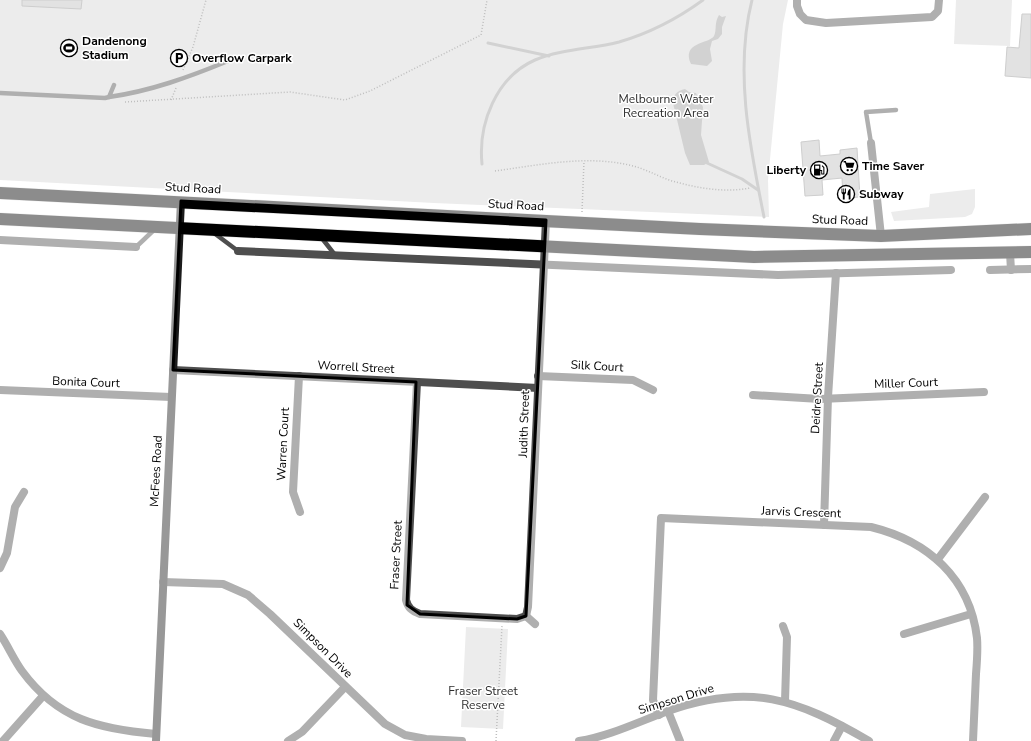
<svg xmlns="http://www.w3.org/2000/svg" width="1031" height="741" viewBox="0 0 1031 741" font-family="'Nunito Sans',sans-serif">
  <rect width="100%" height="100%" fill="#fff"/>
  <g fill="#d5d5d5">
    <polygon points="0,0 788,0 783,24 768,180 769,217 434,203 0,180"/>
    <polygon points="956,0 1012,0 1010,46 954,44"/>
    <polygon points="975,189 975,207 972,214 965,217 894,221 891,212 929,207 930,194"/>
    <polygon points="466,627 508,629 503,729 461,727"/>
  </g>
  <g fill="#9c9c9c">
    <path d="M719,15L722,17L726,16L722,27V34L718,39L712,41L710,49L712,61L707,66L691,64C681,42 709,44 714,36C717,30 714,23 719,15Z"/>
    <path d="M685,89L689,92L696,93L703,107L701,135L709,162L704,165H690L685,153L673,103C673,94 677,91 685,89Z"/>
  </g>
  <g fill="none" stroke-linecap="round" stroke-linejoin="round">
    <g stroke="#9c9c9c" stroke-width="3">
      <path d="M752,0C734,71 750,147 764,217"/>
      <polyline points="488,43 549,56"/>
      <polyline points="707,163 742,179 758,190"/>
      <path d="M482,164C478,124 496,77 535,60C561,49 592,49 619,42C650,33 677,19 703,0"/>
    </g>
  </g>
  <g fill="#bebebe" stroke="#929292">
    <polygon points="22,0 82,0 81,9 22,6"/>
    <polygon points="1022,14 1031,14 1031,78 1005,76 1007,47 1019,48"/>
    <polygon points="819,140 820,156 840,154 840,150 857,148 860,197 843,198 842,178 822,180 823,195 805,196 801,142"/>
  </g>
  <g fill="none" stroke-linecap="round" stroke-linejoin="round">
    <g stroke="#dbdbdb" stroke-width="13">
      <g id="highway">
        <polyline points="0,193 700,229 881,236 1031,229"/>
        <polyline points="0,219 754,257 1031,252"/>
      </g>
    </g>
    <g stroke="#707070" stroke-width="1.5" stroke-dasharray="1 2" stroke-linecap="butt">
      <polyline points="183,70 193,47 206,0"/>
      <polyline points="171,100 176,88"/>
      <polyline points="125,102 290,92 345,100 370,91 481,35 487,0"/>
      <path d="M495,171C539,165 585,155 629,165C644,168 657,176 672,181C697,188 724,193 750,188"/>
      <polyline points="582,212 584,161"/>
      <polyline points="496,741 502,626"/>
    </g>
    <g stroke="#4e4e4e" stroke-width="4.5">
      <polyline points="0,93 105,98 109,97 114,85"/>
      <path d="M109,97C151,91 189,77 228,61"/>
      <polyline points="871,143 866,112 896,110"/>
      <polyline points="214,233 238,251"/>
      <polyline points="321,237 335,255"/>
      <polyline points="136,247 155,229"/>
    </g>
    <g stroke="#4e4e4e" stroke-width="8">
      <polyline points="797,0 797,6 800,14 806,20 826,23 932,17 938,11 939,0"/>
      <polyline points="871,143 881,236"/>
      <polyline points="0,240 136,247"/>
      <polyline points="238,251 778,275 951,270"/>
      <polyline points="1010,253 1011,270"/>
      <polyline points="990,270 1031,269"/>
      <polyline points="173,370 538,388"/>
      <polyline points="299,376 293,492 300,512"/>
      <polyline points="538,376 633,380 653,390"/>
      <path d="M417,382L406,600C408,608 412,611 420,614L517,619L526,616"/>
      <polyline points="0,390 171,397"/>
      <polyline points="753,395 820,399 984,392"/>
      <polyline points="824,525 828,397 836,273"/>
      <polyline points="938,559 985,497"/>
      <polyline points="0,568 7,553 15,507 24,492"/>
      <polyline points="163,582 223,584 248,595 270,614 385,724 405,735 426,739 462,741"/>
      <polyline points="526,616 528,607 546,220"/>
      <polyline points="526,616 535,624"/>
      <polyline points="783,626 787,637 785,701"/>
      <path d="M0,634C8,646 14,660 22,671C58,720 99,729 156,734"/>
      <polyline points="904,634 971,614"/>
      <polyline points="668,711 680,741"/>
      <path d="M659,715L653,700L661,518L871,527C928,541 970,578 977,638C978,650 977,662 976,674C975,696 974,719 973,741"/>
      <polyline points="3,741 43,696"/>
      <polyline points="288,741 302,732 345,687"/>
      <path d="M579,741C610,736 638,722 668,711C750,682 797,699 869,741"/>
      <polyline points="834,741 842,726"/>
    </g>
    <polyline stroke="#1b1b1b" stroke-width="8" points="156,741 181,201"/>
    <use href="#highway" stroke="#000" stroke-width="12"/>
  </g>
  <path d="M0 0H1031V741H0ZM181,201L546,220L526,616L517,619L420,614L407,605L416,382L173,370Z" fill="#fff" fill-opacity=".55" fill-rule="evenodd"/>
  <path fill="none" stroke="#000" stroke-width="3" stroke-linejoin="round" d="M181,201L546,220L526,616L517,619L420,614L407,605L416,382L173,370Z"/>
  <defs>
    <g id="stadium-ring" transform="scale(0.9)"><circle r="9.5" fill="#fff" stroke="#000" stroke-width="1.5"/><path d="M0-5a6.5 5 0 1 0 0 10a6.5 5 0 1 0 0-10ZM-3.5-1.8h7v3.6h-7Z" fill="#000"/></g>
    <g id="parking-ring" transform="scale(0.9)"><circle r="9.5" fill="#fff" stroke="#000" stroke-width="1.5"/><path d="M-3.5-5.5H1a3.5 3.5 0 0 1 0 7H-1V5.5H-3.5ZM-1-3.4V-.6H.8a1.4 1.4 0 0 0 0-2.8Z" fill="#000"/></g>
    <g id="supermarket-ring" transform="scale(0.9)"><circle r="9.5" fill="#fff" stroke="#000" stroke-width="1.5"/><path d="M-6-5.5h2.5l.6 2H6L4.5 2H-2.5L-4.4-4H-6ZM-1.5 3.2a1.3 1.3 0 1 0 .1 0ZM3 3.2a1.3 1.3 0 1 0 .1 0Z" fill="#000"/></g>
    <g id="fuel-ring" transform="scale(0.9)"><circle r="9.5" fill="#fff" stroke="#000" stroke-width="1.5"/><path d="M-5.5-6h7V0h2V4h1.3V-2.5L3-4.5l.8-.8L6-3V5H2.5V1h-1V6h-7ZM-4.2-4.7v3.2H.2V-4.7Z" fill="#000"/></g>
    <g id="restaurant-ring" transform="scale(0.9)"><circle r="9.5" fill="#fff" stroke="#000" stroke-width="1.5"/><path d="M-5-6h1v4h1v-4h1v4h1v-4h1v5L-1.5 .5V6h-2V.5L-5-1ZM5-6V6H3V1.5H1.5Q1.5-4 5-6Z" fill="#000"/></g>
  </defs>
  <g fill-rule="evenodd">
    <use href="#stadium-ring" x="69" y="48"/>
    <use href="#parking-ring" x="179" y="58"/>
    <use href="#supermarket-ring" x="849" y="166"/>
    <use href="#fuel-ring" x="819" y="170"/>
    <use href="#restaurant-ring" x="846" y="194"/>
  </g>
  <g text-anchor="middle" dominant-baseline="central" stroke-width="3" stroke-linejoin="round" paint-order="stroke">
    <g font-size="12" font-weight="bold" fill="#000" stroke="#fff" text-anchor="start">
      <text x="82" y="41">Dandenong<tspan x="82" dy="14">Stadium</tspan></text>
      <text x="192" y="58">Overflow Carpark</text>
      <text x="862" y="166">Time Saver</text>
      <text x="806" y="170" text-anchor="end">Liberty</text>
      <text x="859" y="194">Subway</text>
    </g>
    <g font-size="12" fill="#2c2c2c" stroke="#fff">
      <text x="666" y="99">Melbourne Water<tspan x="666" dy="14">Recreation Area</tspan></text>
      <text x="483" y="691">Fraser Street<tspan x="483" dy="14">Reserve</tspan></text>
    </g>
    <g font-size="12" fill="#000" stroke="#fff">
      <text transform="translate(193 188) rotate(3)">Stud Road</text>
      <text transform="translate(516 205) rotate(3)">Stud Road</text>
      <text transform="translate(840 220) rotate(2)">Stud Road</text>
      <text transform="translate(597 366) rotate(3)">Silk Court</text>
      <text transform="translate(356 367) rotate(3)">Worrell Street</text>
      <text transform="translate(86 382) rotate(2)">Bonita Court</text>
      <text transform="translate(906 383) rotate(-2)">Miller Court</text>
      <text transform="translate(817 398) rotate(-87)">Deidre Street</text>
      <text transform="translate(524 424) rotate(-88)">Judith Street</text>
      <text transform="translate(283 444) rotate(-87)">Warren Court</text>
      <text transform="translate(156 471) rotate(-87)">McFees Road</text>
      <text transform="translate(801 512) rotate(2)">Jarvis Crescent</text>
      <text transform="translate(396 555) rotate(-87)">Fraser Street</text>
      <text transform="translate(323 648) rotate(45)">Simpson Drive</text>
      <text transform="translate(676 699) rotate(-17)">Simpson Drive</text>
    </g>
  </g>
</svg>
